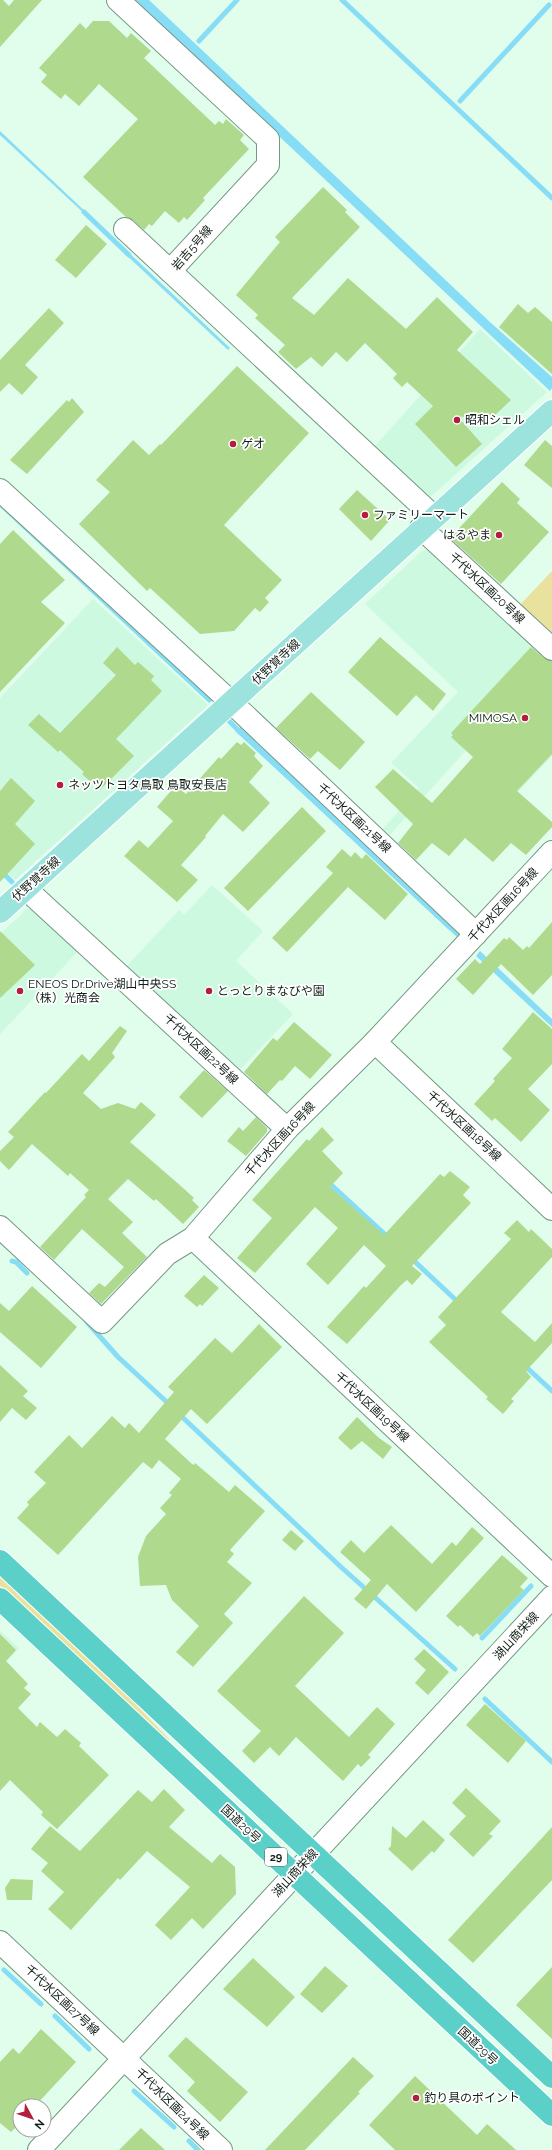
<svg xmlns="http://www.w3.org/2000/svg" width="552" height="2150" viewBox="0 0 552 2150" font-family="Raleway,'Noto Sans JP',sans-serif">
  <rect width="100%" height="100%" fill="#e1feed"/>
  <g fill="#ccf9e0">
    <polygon points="480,329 547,392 427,500 373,448"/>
    <polygon points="423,550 437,551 552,660 552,756 517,793 467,749 388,837 381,831 419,788 391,763 458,692 365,604"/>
    <polygon points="93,599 208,705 15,880 0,865 0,698"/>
    <polygon points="212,885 263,931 236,961 293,1014 237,1073 125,968 179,910 184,915"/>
    <polygon points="27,909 41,910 81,948 0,1034 0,934"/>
    <polygon points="0,1631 19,1648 0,1669"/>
  </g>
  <g fill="#e9e29f">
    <polygon points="552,571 552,641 517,608"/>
    <polygon points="0,1574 99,1666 169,1739 168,1742 0,1586"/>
  </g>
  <g fill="#88ddf6">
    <polygon points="134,0 149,0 491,323 552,377 552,388 550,391"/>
    <polygon points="0,131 89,215 88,217 0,135"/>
    <polygon points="125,249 230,348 228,350 123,252"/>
    <polygon points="0,500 213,700 209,703 0,507"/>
    <polygon points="240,727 452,924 448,929 235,731"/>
    <polygon points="480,951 552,1019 552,1027 476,956"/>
  </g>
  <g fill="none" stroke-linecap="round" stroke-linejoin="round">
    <g stroke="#88ddf6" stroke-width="5">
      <polyline points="342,0 552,198"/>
      <polyline points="199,41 237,0"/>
      <polyline points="460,101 549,5"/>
      <polyline points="84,212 129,255"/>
      <polyline points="224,716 241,733"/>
      <polyline points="0,870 12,882"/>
      <polyline points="444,922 464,940"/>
      <polyline points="327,1181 390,1239"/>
      <polyline points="411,1258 459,1303"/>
      <polyline points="12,1261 16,1262 27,1273"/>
      <polyline points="87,1322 118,1357 170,1405"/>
      <polyline points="524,1365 552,1391"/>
      <polyline points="179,1414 341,1567 455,1669"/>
      <polyline points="482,1638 531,1586"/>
      <polyline points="485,1699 552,1762"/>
      <polyline points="4,1970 41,2004"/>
      <polyline points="55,2016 89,2049"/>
      <polyline points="134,2091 174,2127"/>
      <polyline points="189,2141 198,2150"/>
    </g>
  </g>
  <g fill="#afd98c">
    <polygon points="0,0 3,0 9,6 14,0 42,0 0,47"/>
    <polygon points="93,21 109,21 127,38 131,33 151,51 144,58 215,125 219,121 223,124 226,119 244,135 240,140 249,149 203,198 205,200 187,220 184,217 179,223 165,211 152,226 149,224 144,230 133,220 126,217 83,177 138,119 99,84 79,106 65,94 61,99 41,82 47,75 39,68 80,23 86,29"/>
    <polygon points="323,187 347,210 345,212 360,227 292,298 314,315 348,278 406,329 437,297 473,332 457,350 511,400 495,415 458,417 482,444 456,467 415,424 433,406 407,382 402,387 393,378 397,374 365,343 347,362 336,352 322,367 311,357 296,369 278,352 285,345 255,318 258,315 236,295 280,242 275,237"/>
    <polygon points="86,225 107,244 76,278 55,260"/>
    <polygon points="518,304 528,313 535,307 552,322 552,374 499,327"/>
    <polygon points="49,308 64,323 25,365 38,377 22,395 9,383 0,392 0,360"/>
    <polygon points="237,366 309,433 224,525 282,580 265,598 269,602 260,612 255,608 234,631 200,634 150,588 147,591 79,524 110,492 96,480 133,440 149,455 160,444 161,445"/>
    <polygon points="72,398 84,412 27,474 10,460 67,400 69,402"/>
    <polygon points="545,440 552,446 552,488 524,465"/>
    <polygon points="502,482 520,499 517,503 549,532 501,584 450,538"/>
    <polygon points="357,490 390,520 371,541 339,509"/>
    <polygon points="13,530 65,580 41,602 65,623 0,692 0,544"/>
    <polygon points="380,637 446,694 433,711 416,695 397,716 348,672"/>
    <polygon points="117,647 135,665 138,662 154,676 151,680 162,691 116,739 134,756 100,790 82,774 84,772 60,750 58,752 28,725 39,714 60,733 116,675 103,663"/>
    <polygon points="531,647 544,658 552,661 552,754 517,791 552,822 552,827 526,855 511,843 493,862 465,838 449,856 432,843 416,860 398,843 413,824 375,787 393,769 432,803 473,757 451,737 453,735 451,733"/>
    <polygon points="311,692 365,742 340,770 318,751 310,759 276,728"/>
    <polygon points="237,742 241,745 244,742 256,753 254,756 263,766 249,782 270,803 243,832 223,814 205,836 206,837 181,865 198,880 177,902 124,856 139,840 148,848 173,821 157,807 176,785 186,794 219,757 221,759"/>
    <polygon points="11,778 35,801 15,824 35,844 0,882 0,791"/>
    <polygon points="302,807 326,831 248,911 224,888"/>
    <polygon points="342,849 351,857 355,852 362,859 366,854 408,894 385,920 348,887 287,952 272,938 333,873 326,867"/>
    <polygon points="552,922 552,975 533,995 501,964 473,995 456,979 475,959 480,964 504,938 507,940 509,937 523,950 527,946 529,948"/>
    <polygon points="0,931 35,965 0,998"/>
    <polygon points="533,1012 552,1029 552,1064 528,1089 550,1110 521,1142 495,1118 492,1121 474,1104 495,1081 493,1079 512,1058 502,1049"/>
    <polygon points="294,1022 332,1055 310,1079 295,1066 282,1081 280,1080 267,1094 244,1072 273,1038 277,1041"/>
    <polygon points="120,1026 127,1031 112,1053 115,1057 83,1093 101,1109 118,1103 135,1109 141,1102 156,1115 130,1142 182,1187 194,1198 192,1200 199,1207 183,1224 156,1199 154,1201 128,1179 108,1199 133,1222 122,1233 147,1257 101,1304 89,1293 99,1283 105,1287 124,1267 82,1229 54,1260 40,1247 86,1197 84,1195 89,1190 70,1173 68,1176 32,1144 9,1170 0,1161 0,1151 14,1137 8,1132 45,1092 46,1093 82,1054 89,1061"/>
    <polygon points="204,1070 228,1091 202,1118 179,1097"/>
    <polygon points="256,1117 267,1128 267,1132 246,1156 227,1141 239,1127 243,1131"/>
    <polygon points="322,1127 334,1140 322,1151 343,1173 330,1187 384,1235 440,1174 444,1177 450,1171 470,1187 463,1195 471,1203 412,1266 422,1274 412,1285 407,1280 401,1285 347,1344 327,1327 364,1286 366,1288 386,1266 364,1245 328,1285 306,1264 338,1228 315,1207 255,1273 237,1258 272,1218 252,1200 307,1139 309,1141"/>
    <polygon points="517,1220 529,1232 531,1229 552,1249 552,1257 501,1312 535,1342 552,1323 552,1343 526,1371 531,1377 511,1399 514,1401 503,1414 486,1399 488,1397 429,1342 446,1325 438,1317 511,1239 504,1233"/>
    <polygon points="204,1275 219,1288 202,1306 200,1304 197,1307 184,1296"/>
    <polygon points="32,1286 77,1327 41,1368 0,1332 0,1303 9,1311"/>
    <polygon points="259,1324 282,1347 207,1424 191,1409 165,1439 192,1464 194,1465 195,1463 229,1492 235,1485 265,1511 230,1550 234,1554 227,1562 252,1583 224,1614 233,1623 193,1667 176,1652 199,1626 172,1600 166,1585 140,1586 138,1557 146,1536 166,1514 160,1508 172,1495 169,1493 181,1479 159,1460 152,1469 143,1462 58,1555 17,1518 29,1505 27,1502 46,1483 34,1472 69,1435 82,1448 112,1416 125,1428 129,1423 139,1433 174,1392 168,1387 215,1338 232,1353"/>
    <polygon points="0,1365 28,1391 23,1396 37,1408 26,1420 12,1408 0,1422"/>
    <polygon points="357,1417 379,1438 392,1447 383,1459 362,1441 351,1450 338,1438"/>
    <polygon points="391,1525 432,1564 452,1542 456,1546 472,1527 484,1538 416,1612 387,1584 366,1609 354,1599 371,1580 340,1552 351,1540 364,1553"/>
    <polygon points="291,1530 304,1541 295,1551 282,1540"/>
    <polygon points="502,1555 528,1578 520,1587 524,1590 480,1636 477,1633 473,1637 460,1625 458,1627 446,1616"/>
    <polygon points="304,1596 344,1633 295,1686 349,1737 377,1707 395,1724 368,1755 371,1757 361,1767 358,1764 343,1781 296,1737 279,1756 270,1747 254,1763 242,1751 261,1731 217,1691"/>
    <polygon points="0,1634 16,1650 6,1661 28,1684 24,1688 31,1694 18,1708 37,1727 40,1722 57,1737 65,1729 81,1743 79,1746 109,1775 57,1829 41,1815 43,1812 10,1780 0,1791"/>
    <polygon points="424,1649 449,1672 428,1695 415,1683 426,1670 414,1659"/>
    <polygon points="485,1704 526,1741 508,1763 466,1725"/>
    <polygon points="466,1788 501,1821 489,1834 493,1836 473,1857 449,1834 466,1816 452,1803"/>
    <polygon points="164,1789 185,1810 169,1827 212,1863 220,1854 235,1867 236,1894 203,1929 192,1918 171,1940 155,1925 190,1887 147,1851 120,1880 118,1878 71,1930 48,1909 64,1892 41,1871 48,1863 31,1849 50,1826 80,1851 138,1790 152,1802"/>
    <polygon points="423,1820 445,1840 434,1853 432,1851 412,1871 388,1849 391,1846 392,1826 406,1838"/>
    <polygon points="552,1827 552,1880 473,1963 448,1940"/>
    <polygon points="11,1879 33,1880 32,1900 7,1900 5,1888"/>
    <polygon points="253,1958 295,1997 267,2027 223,1989"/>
    <polygon points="325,1966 348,1986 322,2013 300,1994"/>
    <polygon points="552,1967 552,2039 516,2005"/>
    <polygon points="41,2029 76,2062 35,2106 20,2106 20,2123 11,2132 0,2123 0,2062 13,2048 19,2054"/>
    <polygon points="186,2037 248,2092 220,2122 187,2091 195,2082 168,2056"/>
    <polygon points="353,2057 374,2076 358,2092 360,2093 305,2150 265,2150"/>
    <polygon points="415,2076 477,2135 487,2124 516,2150 395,2150 369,2125"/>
    <polygon points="141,2128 165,2150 119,2150"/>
  </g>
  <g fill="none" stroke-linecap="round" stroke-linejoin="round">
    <g stroke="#769885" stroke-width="24">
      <g id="minor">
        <polyline points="118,0 268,139 268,165 170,271 434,517"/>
        <polyline points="125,229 170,271"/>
        <polyline points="0,490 232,703 476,934"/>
        <polyline points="421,528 552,649"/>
        <polyline points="26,889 287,1129"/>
        <polyline points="375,1042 552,1209"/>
        <polyline points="0,1227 102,1322 167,1254 193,1238 287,1129 375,1042 552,852"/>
        <polyline points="193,1238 552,1576"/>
        <polyline points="0,1942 221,2150"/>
        <polyline points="39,2150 552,1597"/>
      </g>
    </g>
    <g stroke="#fff" stroke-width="24">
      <polyline id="major" points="0,912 552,411"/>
    </g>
    <g stroke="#fff" stroke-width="24">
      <g id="highway">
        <polyline points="0,1561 552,2077"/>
        <polyline points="0,1599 552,2115"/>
      </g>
    </g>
    <use href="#minor" stroke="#fff" stroke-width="22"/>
    <use href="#major" stroke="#9ce3de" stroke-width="22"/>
    <use href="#highway" stroke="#5ad0c8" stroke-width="22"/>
  </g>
  <g fill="#b11e3e" stroke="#fff" stroke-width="1.5">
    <circle cx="457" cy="420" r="4"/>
    <circle cx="233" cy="444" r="4"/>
    <circle cx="365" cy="515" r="4"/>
    <circle cx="499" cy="535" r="4"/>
    <circle cx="525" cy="718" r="4"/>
    <circle cx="60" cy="785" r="4"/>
    <circle cx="20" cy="991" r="4"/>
    <circle cx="209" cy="991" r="4"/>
    <circle cx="416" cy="2098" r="4"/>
  </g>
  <g text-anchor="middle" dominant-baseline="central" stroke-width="3.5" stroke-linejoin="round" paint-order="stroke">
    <rect fill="#fff" stroke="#58625d" stroke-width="1" x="265" y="1848" width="22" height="18" rx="3"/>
    <g font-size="11" font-weight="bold" fill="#111e17">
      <text x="276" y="1857">29</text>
    </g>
    <g font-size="12" fill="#111e17" stroke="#fff">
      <text transform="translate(192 248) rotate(-49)">岩吉5号線</text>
      <text transform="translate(487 588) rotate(43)">千代水区画20号線</text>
      <text transform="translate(276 662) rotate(-43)">伏野覚寺線</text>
      <text transform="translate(354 818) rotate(43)">千代水区画21号線</text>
      <text transform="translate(36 879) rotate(-42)">伏野覚寺線</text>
      <text transform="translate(503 905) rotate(-47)">千代水区画16号線</text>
      <text transform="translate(201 1049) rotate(43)">千代水区画22号線</text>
      <text transform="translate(464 1126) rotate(43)">千代水区画18号線</text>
      <text transform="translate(280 1139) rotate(-47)">千代水区画16号線</text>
      <text transform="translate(372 1407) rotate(43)">千代水区画19号線</text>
      <text transform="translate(516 1636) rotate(-47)">湖山商栄線</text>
      <text transform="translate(241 1824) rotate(43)">国道29号</text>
      <text transform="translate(295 1873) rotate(-47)">湖山商栄線</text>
      <text transform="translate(62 2000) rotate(43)">千代水区画27号線</text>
      <text transform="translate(478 2046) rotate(43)">国道29号</text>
      <text transform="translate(172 2104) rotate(44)">千代水区画24号線</text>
    </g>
    <g font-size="12" fill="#111e17" stroke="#fff" text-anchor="start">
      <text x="465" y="420">昭和シェル</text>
      <text x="241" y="444">ゲオ</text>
      <text x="373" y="515">ファミリーマート</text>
      <text x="491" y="535" text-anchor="end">はるやま</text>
      <text x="517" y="718" text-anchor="end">MIMOSA</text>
      <text x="68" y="785">ネッツトヨタ鳥取 鳥取安長店</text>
      <text x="28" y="984">ENEOS Dr.Drive湖山中央SS<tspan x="28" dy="14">（株）光商会</tspan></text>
      <text x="217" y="991">とっとりまなびや園</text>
      <text x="424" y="2098">釣り具のポイント</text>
    </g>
  </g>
  <g transform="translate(32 2118) rotate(130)"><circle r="19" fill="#ffffff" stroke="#a0a5a2"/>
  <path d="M0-3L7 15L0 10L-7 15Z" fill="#b11e3e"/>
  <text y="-6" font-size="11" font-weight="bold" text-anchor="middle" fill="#111e17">N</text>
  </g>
</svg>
